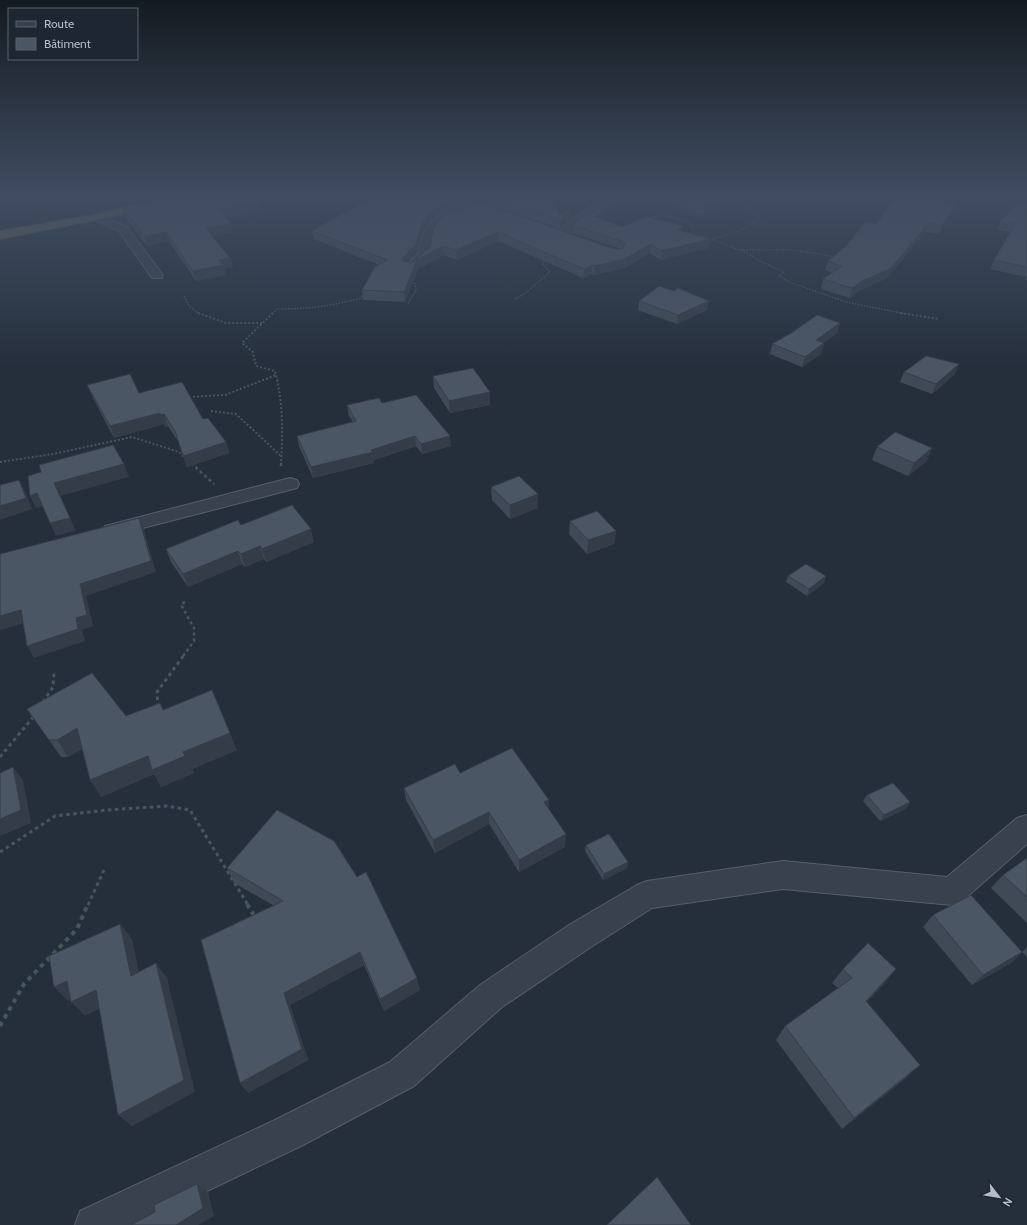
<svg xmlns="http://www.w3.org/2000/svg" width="1027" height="1225" viewBox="0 0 1027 1225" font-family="Cabin,sans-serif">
  <rect width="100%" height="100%" fill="#252f3c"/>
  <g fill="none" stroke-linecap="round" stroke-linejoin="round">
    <g stroke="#565f6a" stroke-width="2">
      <g id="minor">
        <polygon points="446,197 474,199 507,213 509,215 507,217 499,217 467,204 447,199"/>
        <path d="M610,197H624L586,220L567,237H559L557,234C569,217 592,206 610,197Z"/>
        <path d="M462,208L466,209L468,211L466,213C451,219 434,224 432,242C431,247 432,253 429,257C425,262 419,266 414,270H406L404,267L418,254C422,224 433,215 462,208Z"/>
        <polygon points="97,214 127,227 163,275 162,278 152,278 119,231 93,219 91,217 93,215"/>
        <polygon points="290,478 297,480 299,484 297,488 112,536 105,534 102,530 105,526"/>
        <polygon points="1027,815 1027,844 962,901 952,905 783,889 652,908 591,947 502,1007 414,1086 301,1146 136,1225 75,1225 80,1211 275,1120 390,1062 480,985 569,925 637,885 647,881 783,861 947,877 1017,818"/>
      </g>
    </g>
    <g stroke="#434c57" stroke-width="2">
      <polygon id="highway" points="171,197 192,197 187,200 97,220 0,239 0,231 97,214"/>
    </g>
    <g stroke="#44585a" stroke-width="1.5" stroke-dasharray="1.5 1.5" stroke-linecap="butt">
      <polyline points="80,201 86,201"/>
      <polyline points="621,228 638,220 663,215 688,221 696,233 739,250 793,250 837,257"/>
      <path d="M712,239C725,235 754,229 759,216L741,199"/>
      <polyline points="742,250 760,261 784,272 779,276 789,282 846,302 906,314"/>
      <polyline points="184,296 189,306 200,314"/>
      <polyline points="515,299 524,294 550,272 543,264 545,258"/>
      <polyline points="408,303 416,291 415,283"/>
      <path d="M272,314L277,309C306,309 333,306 361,298L364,293"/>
    </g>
    <g stroke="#44585a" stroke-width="2" stroke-dasharray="2 2" stroke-linecap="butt">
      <polyline points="198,313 226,323 262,323"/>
      <path d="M273,313L242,343L253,352L256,366L275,371C283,401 283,432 281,463"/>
      <polyline points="900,313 939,319"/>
      <polyline points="189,397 225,395 276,375"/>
      <polyline points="211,411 236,414 281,456"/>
      <polyline points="0,462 53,454 132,437 179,452 186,459"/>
    </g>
    <g stroke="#44585a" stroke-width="2.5" stroke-dasharray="3 3" stroke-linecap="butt">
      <polyline points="191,463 214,484"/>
      <polyline points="281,466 281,462"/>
      <polyline points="183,656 194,641 194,628 181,605 187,600"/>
    </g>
    <g stroke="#44585a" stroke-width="3" stroke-dasharray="3.5 3.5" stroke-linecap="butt">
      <polyline points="43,702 53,687 54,673"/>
      <polyline points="158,707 157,692 184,655"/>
      <polyline points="0,757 34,716"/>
      <polyline points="0,852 55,816 107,810 167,806 190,810 248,905"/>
      <polyline points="88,905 104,870"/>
    </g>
    <g stroke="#44585a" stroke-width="4" stroke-dasharray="4.5 4.5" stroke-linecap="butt">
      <polyline points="247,904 255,917"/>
      <polyline points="0,1026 24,984 77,929 88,904"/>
    </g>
    <use href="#minor" fill="#38414c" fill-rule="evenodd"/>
    <use href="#highway" fill="#726756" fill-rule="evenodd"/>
  </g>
  <g fill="#404a57">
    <polygon points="378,197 465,197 465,205 440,214 427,223 422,231 417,253 408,262 414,262 430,247 438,221 614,249 621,249 573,233 573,225 622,227 683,232 709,248 660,260 650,253 625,268 594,275 591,274 583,278 498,241 457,260 444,255 418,269 405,302 363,300 362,290 379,265 314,239 312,231"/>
    <polygon points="472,197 576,197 556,209 559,215 571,219 560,228 496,207 488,203 486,200"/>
    <polygon points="648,197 733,197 719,208 702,215"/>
    <polygon points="815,197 844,197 839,202 815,198"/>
    <polygon points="896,197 934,197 933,198 956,203 953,211 938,234 926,232 887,278 859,291 850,298 821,289 823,279 833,273 825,270 828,261 876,224"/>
    <polygon points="1027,204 1027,280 1025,280 1026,277 990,269 994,260 1011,232 998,230 1001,221"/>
    <polygon points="123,209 260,210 225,218 233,232 213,236 230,258 233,267 224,269 226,275 196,281 169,241 147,246 126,218"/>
    <polygon points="639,301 707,310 677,324 638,310"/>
    <polygon points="840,323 837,333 823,343 824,343 821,354 802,367 770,354 772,344"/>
    <polygon points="904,372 955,374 932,394 900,382"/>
    <polygon points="433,376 490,392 490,405 450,413 434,388"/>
    <polygon points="87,385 139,393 203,419 226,442 229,453 187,467 179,443 168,426 165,427 164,424 114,438 92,396"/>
    <polygon points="382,403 451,446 422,454 416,446 374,460 374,463 313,478 299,446 297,436 353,422 349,416 347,405"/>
    <polygon points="877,447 927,461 908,476 872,460"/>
    <polygon points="491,487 538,494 538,508 510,519 492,500"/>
    <polygon points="570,521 616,531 614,544 587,554 569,534"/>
    <polygon points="241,525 314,542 266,562 264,559 245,567 242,564 188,587 171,562 166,549"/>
    <polygon points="788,576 824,583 807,596 786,582"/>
    <polygon points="27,709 126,716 164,710 237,750 192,769 194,773 161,787 154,774 101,797 82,749 68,757 61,757"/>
    <polygon points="460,773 549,800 548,808 565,847 519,872 489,824 435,853 406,800 404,788"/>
    <polygon points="867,795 910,802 906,809 880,821 863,801"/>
    <polygon points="277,810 420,990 384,1011 364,965 290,1005 308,1060 248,1093 273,905 234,883 227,868"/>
    <polygon points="586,845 628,862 627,868 603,880 585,851"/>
    <polygon points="1027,858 1027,923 991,888 1003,875"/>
    <polygon points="933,915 1022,952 1011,963 972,985 923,927"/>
    <polygon points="1027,947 1027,957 1022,952"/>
    <polygon points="843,969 896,969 884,984 866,1002 906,1078 842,1129 776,1040 785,1026 838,988 832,983"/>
  </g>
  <g fill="#343c47">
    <polygon points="23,197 76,197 74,200 25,203"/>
    <polygon points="110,197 125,197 110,199"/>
    <polygon points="152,197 163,197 153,200"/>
    <polygon points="257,197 260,210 219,219 217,210"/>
    <polygon points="463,197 465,197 465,205 440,214 427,223 422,231 417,253 403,267 402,258 427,215 440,206"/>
    <polygon points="562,197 576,197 553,211 553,202"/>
    <polygon points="725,197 733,197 719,208 702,215 704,208"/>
    <polygon points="841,197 844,197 839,202"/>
    <polygon points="956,203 953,211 938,234 941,226"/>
    <polygon points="571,210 571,219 560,228 560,220"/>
    <polygon points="231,223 233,232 208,237 206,228"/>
    <polygon points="929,223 926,232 887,278 859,291 850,298 852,288"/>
    <polygon points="684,226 683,235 678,230"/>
    <polygon points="166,232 169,241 147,246 145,236"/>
    <polygon points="498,232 498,241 457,260 456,250"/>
    <polygon points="711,239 709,248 660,260 661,251"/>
    <polygon points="651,244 650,253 625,268 594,275 595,266"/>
    <polygon points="443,246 444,255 418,269 405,302 404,292 417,260"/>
    <polygon points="230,258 233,267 224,269 226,275 196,281 193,271 219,260"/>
    <polygon points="592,265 591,274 583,278 584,269"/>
    <polygon points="709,301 707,310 677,324 678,315"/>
    <polygon points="840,323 837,333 813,351 816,340"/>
    <polygon points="824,343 821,354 802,367 805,357"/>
    <polygon points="959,364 955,374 932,394 936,384"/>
    <polygon points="490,392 490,405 450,413 449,401"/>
    <polygon points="160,413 164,424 114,438 110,426"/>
    <polygon points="164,414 168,426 165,427 161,415"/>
    <polygon points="415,436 416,446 374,460 374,463 313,478 311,467 371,450"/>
    <polygon points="450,436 451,446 422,454 421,444"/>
    <polygon points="226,442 229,453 187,467 183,456"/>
    <polygon points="932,448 927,461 908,476 914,463"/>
    <polygon points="124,464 129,477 60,496 76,531 56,536 50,523 54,483"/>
    <polygon points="19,480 25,491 32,509 0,520 0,506"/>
    <polygon points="37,493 44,506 36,508 30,496"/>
    <polygon points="538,494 538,508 510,519 510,505"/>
    <polygon points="139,518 144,530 156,572 86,596 93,626 82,630 85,641 34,658 27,646 76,618 80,584"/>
    <polygon points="311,529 314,542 266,562 262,549"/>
    <polygon points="616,531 614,544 587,554 588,540"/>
    <polygon points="260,546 264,559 245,567 241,554"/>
    <polygon points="238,551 242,564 188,587 183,574"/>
    <polygon points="826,576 824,583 807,596 809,589"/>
    <polygon points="21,610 28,622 0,630 0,616"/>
    <polygon points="77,728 88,746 68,757 57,740"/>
    <polygon points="230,733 237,750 192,769 194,773 161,787 154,774 101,797 90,780 148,756 183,752"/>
    <polygon points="13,767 23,780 31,823 0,836 0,819"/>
    <polygon points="549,800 548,813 544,802"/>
    <polygon points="910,802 906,809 880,821 884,815"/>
    <polygon points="489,812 489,824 435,853 433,840"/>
    <polygon points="566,834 565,847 519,872 519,860"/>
    <polygon points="628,862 627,868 603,880 604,874"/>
    <polygon points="120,924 132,939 143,990 131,976"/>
    <polygon points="360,952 364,965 290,1005 308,1060 248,1093 240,1083 284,993"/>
    <polygon points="1022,952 1011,963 972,985 983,975"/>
    <polygon points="156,963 167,978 195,1092 132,1126 118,1115"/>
    <polygon points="896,969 884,984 854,1015 866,1001"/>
    <polygon points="417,978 420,990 384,1011 380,999"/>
    <polygon points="67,981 81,995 68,1001 54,987"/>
    <polygon points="96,990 109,1004 85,1016 71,1002"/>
    <polygon points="920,1065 906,1078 842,1129 854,1118"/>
    <polygon points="197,1184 208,1192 214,1216 198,1225 176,1225"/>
  </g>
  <g fill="#4b5665" stroke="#343c47">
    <polygon points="164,197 257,197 258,201 217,210 231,223 206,228 230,258 219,260 223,265 193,271 166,232 145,236 123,209 153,200"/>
    <polygon points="378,197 463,197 440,206 427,215 422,222 416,244 402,258 404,262 414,262 430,247 433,230 438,221 449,213 479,202 614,249 622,249 625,244 622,241 573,225 587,214 622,227 646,217 684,226 678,230 711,239 661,251 651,244 625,259 595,266 592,265 584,269 498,232 456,250 443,246 417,260 404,292 362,290 375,267 388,260 312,231 362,203"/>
    <polygon points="493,197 562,197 553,202 559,215 571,210 560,220"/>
    <polygon points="669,197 725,197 720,201 704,208"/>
    <polygon points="896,197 931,197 931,198 956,203 941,226 929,223 890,269 862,281 852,288 823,279 842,266 828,261 846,246 865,222 876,224"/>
    <polygon points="1019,203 1027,204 1027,267 994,260 1015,224 1001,221"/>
    <polygon points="659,286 674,291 678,288 709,301 678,315 639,301"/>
    <polygon points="817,315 840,323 816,340 824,343 805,357 772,344 793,332"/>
    <polygon points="926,356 959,364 936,384 904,372"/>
    <polygon points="473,368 490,392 449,401 433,376"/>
    <polygon points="130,374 139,393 182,382 203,419 208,418 226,442 183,456 175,431 164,414 161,415 160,413 110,426 87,385"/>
    <polygon points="416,395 450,436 421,444 415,436 371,450 373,452 311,467 297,436 356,421 347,405 379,398 382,403"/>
    <polygon points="895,432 932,448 914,463 877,447"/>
    <polygon points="113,445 124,464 54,483 70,518 50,523 37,493 30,496 28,476 41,472 39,465"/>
    <polygon points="519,476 538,494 510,505 491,487"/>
    <polygon points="19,480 26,498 0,506 0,485"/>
    <polygon points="292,505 311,529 262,549 260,546 241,554 238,551 183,574 166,549 238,520 241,525"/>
    <polygon points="597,511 616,531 588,540 570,521"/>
    <polygon points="139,518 151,561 80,584 87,615 76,618 78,629 27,646 21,610 0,616 0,554"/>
    <polygon points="806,564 826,576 809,589 788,576"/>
    <polygon points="92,673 126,716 160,703 163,710 212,690 230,733 183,752 185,756 152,770 148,756 90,780 77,728 57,740 49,740 27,709"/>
    <polygon points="512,748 549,800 544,802 566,834 519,860 489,812 433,840 404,788 455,764 460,773"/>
    <polygon points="13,767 21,810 0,819 0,773"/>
    <polygon points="893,783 910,802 884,815 867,795"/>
    <polygon points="277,810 334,841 357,877 366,872 417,978 380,999 360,952 284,993 302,1049 240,1083 201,940 283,901 227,868"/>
    <polygon points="609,834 628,862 604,874 586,845"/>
    <polygon points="1027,858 1027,897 1003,875"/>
    <polygon points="971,895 1022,952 983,975 933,915"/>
    <polygon points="120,924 131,976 156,963 184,1080 118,1115 96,990 71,1002 67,981 54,987 49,956"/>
    <polygon points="868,943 896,969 866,1001 920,1065 854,1118 785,1026 852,978 843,969"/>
    <polygon points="657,1177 691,1225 607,1225"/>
    <polygon points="197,1184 203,1208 176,1225 131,1225 155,1212 154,1205"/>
  </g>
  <linearGradient id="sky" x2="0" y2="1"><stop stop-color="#141a21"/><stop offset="0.53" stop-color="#404d61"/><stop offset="1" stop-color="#404d61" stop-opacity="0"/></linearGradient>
  <rect width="1027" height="369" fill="url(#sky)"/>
  <rect x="8" y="8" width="130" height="52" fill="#1d2631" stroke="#59626d"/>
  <rect x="16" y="21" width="20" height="6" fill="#38414c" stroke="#59626d"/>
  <text x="44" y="28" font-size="12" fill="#b4bcc8">Route</text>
  <rect x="16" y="38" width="20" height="12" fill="#4b5665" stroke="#59626d"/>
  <text x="44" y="48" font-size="12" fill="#b4bcc8">Bâtiment</text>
  <g transform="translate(999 1197) rotate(121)" stroke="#1d2631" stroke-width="3" paint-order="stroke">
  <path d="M0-3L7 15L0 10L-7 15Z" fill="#b4bcc8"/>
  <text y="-6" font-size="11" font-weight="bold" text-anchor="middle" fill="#b4bcc8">N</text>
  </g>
</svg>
